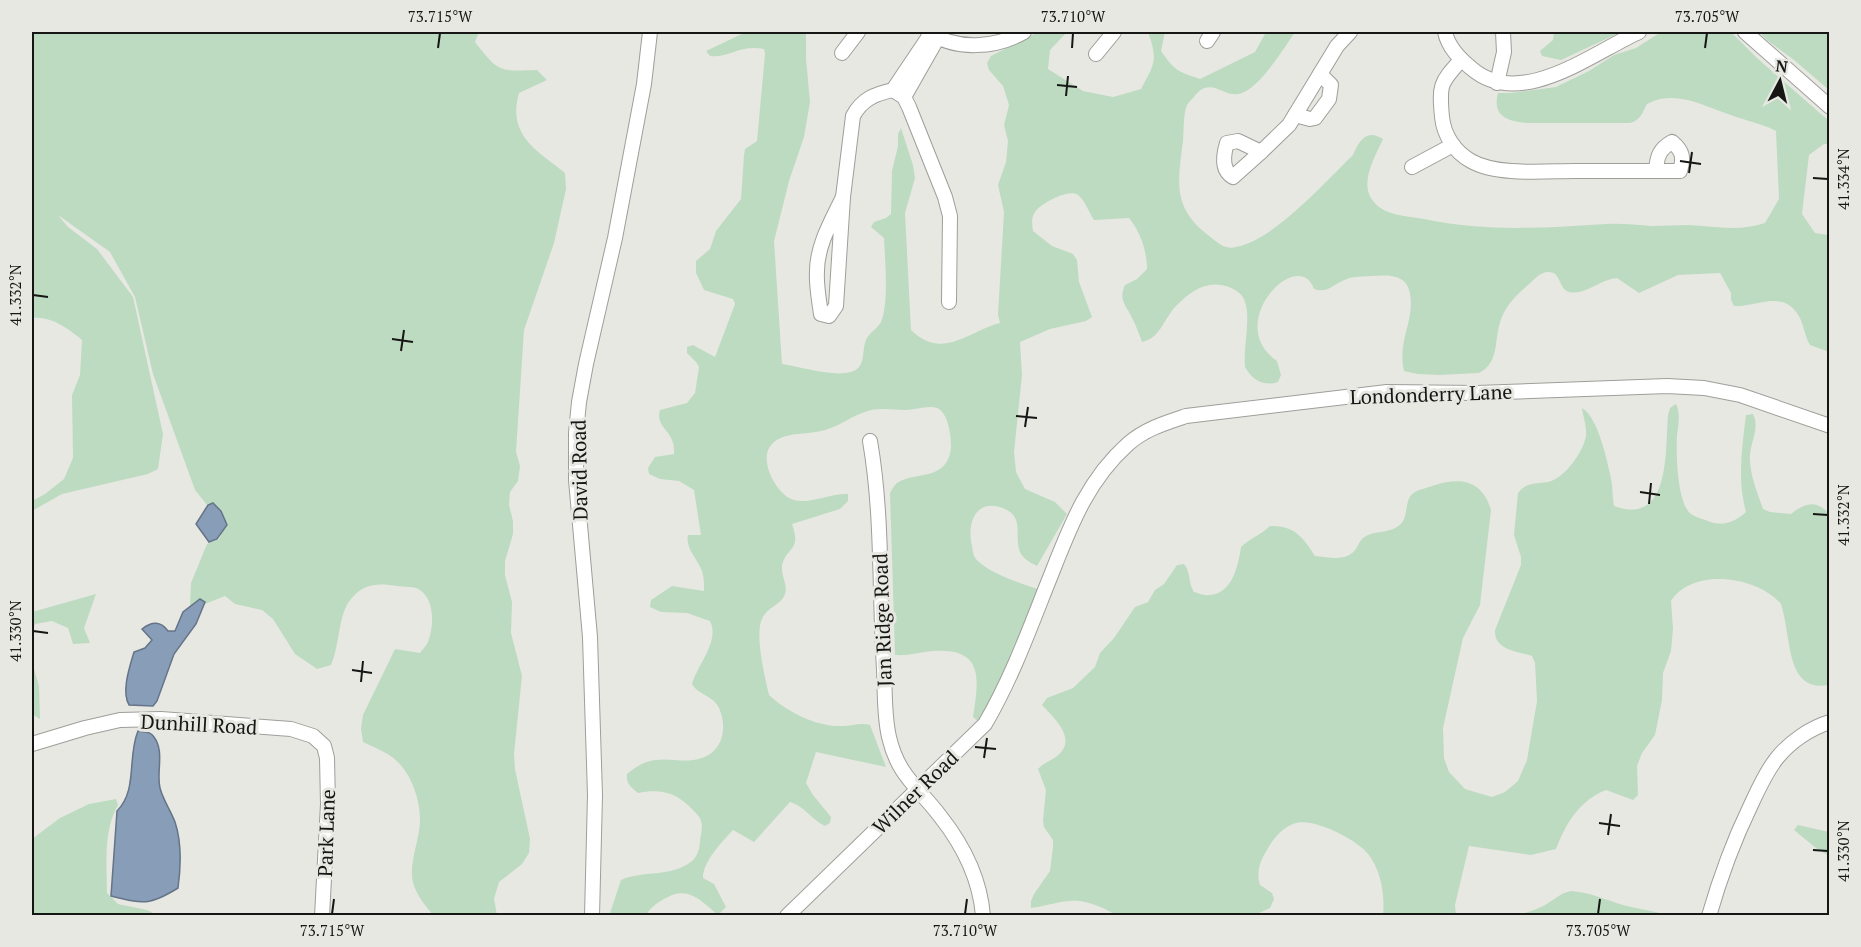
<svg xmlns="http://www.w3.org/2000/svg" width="1861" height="947" viewBox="0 0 1861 947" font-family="'PT Serif',serif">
  <rect width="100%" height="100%" fill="#e8e8e3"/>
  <g fill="#bddbc1">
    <path d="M32,32H479L475,42C499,73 499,71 537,70L547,80L519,93C507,135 536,150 565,173L566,189L554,243L524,330L516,452L520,466L518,481L510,492L509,505L513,521V534L505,561V575L512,602L511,633L522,676L514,754L515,769L530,839L529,853L522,864L499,882L494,899L497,915H433C424,904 412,890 412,875C411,857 420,838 420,819C420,798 410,770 392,757C384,751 373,747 363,742L361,729L363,715L395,649L420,653C422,650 426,646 428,642C434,627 435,600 420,590C415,586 404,587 397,586C378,583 364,583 351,599C338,614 340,645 331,665L317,669L295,654L273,619L262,610L235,604L225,596L205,604L200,600L190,606L191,583L207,544L219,539L226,525L222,510L212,503L207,505L195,490L153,374L135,297L110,252L58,215L68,227L97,249L133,297L163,434L158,469L148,474L62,494L32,511V501L45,494L64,479L73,458L72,395L80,375L82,340C67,328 52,316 32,318Z"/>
    <path d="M746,32H806V59L810,102L804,137L789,181L774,241L782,364C801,367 833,377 851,372C867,367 861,352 866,340C869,333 877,329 881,322C889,303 885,260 884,238L871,227L874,222L886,218L891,214L892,171L898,146V134L901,128L913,165L915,178L905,213L911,330C943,361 968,331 1000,323L998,315L1004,212L998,185L1006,162L1008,141L1004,125L1009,105L1003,86L989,70L987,63L991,56L1038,32H1067L1050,50L1048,69L1083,91L1113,97L1141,89C1155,63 1158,60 1148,32H1165L1161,51C1175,71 1177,71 1200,79L1255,52L1266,32H1295C1284,48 1261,86 1242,93C1223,100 1211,73 1193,98C1191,100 1189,102 1187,105C1183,115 1184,130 1183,141C1178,182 1172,207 1208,235C1217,242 1224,250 1236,247C1274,240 1325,182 1353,155C1359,141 1366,128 1383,139C1375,157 1358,184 1374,202C1385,216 1408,216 1424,219C1485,232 1545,228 1606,224C1621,223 1636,225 1652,226C1664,226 1676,225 1688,225C1714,226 1739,232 1765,223L1779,199L1776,131L1770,128C1755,122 1740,119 1725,113C1699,104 1674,90 1647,104C1642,113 1641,120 1630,123H1526C1507,121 1492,116 1498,93H1510L1556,87L1589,71L1614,55L1636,48L1661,32H1731L1757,58L1829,121V144H1824L1809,155L1802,214L1815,233L1829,235L1828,317L1830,318L1829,352L1810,345C1804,335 1804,323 1797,313C1781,290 1756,307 1734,306L1731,300V293L1720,273L1678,275L1639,293L1617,278C1600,279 1585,296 1569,292C1558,289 1562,271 1547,272C1539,273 1534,280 1528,285C1518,294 1507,304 1502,317C1493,337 1501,362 1479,373L1439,375L1417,374L1404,371C1397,340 1415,321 1410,294C1407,273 1387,275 1370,276C1362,277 1354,276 1347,279C1334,283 1329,294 1314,289C1299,245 1222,323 1277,361L1281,375L1278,382C1264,387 1252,380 1245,367C1243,349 1251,317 1245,302C1243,294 1236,290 1229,287C1207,279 1191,291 1176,306C1164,318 1161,338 1142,342C1139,334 1136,325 1132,318C1126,305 1118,300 1125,285L1137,279L1147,269C1147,251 1140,231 1129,218L1094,220C1089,213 1085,200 1078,195C1069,188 1040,204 1035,212C1031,218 1032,224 1033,231L1052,246L1073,254L1077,260L1079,282L1092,317L1086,321L1050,329L1020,342L1022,375L1014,452L1016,472L1025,489L1055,502L1067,514L1037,566C1031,563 1023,559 1020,552C1014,538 1024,519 1007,510C978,496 966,520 972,546C973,551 973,555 976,559C988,573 1020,583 1038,589C1028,612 995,712 978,721L973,717C979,678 984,648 933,651C920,652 908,656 895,655L890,493C892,490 894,485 897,483C915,471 942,481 950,454C953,443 949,412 937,408C928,405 915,410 906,410C892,410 878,407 865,412C852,416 841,425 828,429C810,436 786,430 772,444C757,459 777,496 794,500C813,504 830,493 848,494V501L840,509L792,524C802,552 786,546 782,566C781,576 788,585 785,594C780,608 763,606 760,626C757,643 765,678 769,695C787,712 817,727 842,726C852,726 861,722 870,725L886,767L816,752L806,783L813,795L831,817L830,823L825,826C812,820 804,806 790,802L754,842L733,830C722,842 703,861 703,878L714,884L726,907L718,915C702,902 689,886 668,897C658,902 652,906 646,915L609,916L621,880C643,870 671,878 692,861C698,856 700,847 700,840C701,834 703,827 701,821C700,817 696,813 693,810C677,793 662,788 638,793C631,787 626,784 627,774C636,767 644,761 656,760C668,758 681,762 693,760C721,757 729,731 719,708C713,695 698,695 692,684C698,664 720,641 710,621L687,613L661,612L650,607L651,600L672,586L704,591C704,584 704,577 702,571C697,558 685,548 688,535H701L694,490L679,481L660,479L649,474L648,468L655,457L674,454C674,450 674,446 673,443C670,430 655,425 660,410L687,403L695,393L699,367L696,362L687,353V347L693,345L715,357L735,304L733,299L704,290L696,273V261L710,249L716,231L741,199L744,155L745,149L757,141L765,54L764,49C741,44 729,58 710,56L706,51Z"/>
    <polygon points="1554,32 1621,32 1561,60 1542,56 1540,51 1553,40"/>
    <polygon points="1759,32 1829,32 1829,90 1794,60 1767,40"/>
    <path d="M1676,404C1681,414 1678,426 1677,436C1676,453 1677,503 1691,514C1695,517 1703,519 1708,521C1723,527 1735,522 1746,512C1737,480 1742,447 1746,415L1753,414C1761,429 1748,445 1750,462C1751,477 1758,495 1763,509L1770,512L1791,514C1804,503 1817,499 1829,514V685C1792,692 1791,653 1786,627C1785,619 1783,611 1781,604C1757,576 1693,567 1671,601L1673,629L1671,651L1663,673L1662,700L1655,735L1642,753L1637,766L1638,795L1633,800L1606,790C1580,800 1566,823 1556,849L1531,855L1469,846L1455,905L1456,915H1383C1385,895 1381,870 1368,854C1356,839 1311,816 1293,824C1282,828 1272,840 1267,850C1260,861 1256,872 1260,885L1272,893L1274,899L1270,908L1255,915H1115C1110,911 1105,909 1098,906C1071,895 1059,904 1031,908V901L1034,894L1050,871L1053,847V840L1044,827L1043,820L1046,790L1038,769C1043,763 1051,761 1057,756C1078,739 1055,719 1042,705L1047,698L1073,688L1095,667L1100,653L1114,638L1135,607L1148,602L1155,590L1164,584L1177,565L1184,564C1191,572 1188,583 1194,592C1198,593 1204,596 1209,595C1233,594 1238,565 1241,547C1250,538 1261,535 1270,526C1294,525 1303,537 1315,556C1328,557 1346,562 1355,550C1359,545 1359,540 1366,536C1375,531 1387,533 1397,527C1411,519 1402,499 1415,492C1420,489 1427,488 1432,486C1459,477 1482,479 1491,510L1480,605L1463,638L1443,728L1444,758L1449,772L1465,789L1492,797L1505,792L1518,781L1527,760L1537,701L1535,663L1532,656C1516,651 1494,650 1495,630L1521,565V557L1514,535L1518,493C1526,482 1535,484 1548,482C1565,478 1583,452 1586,436C1587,427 1583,416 1582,408C1598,417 1607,460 1611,478C1613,487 1612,497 1614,506C1671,527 1665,451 1668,415L1670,408Z"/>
    <polygon points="96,594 84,628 90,643 73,644 68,628 52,621 35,624 32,631 32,612"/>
    <polygon points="32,662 39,686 40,719 32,714"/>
    <path d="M116,799L118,805C103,831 107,864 107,893L118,904L147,910L157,915H32V839L60,818L89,804Z"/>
    <polygon points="1798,825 1829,832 1829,856 1816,848 1794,830"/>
    <path d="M1571,891C1589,892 1606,900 1623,905C1637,909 1652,910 1666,915H1516C1526,913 1536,910 1545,905C1554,900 1560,893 1571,891Z"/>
  </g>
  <g fill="#879db8" stroke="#657487" stroke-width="1.5">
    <polygon points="213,503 221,511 227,525 217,539 209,542 196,524 208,505"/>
    <path d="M200,599L205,602L196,624L174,654L157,701L153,706L129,705C121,691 130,666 134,652L145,648L152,640L142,629C152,621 161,621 168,631H175L183,612Z"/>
    <path d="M138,731C144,732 150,731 154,737C165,752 156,772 160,788C163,800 171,811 175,822C182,843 181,866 178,888C149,906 143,904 111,896L117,811C138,790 127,757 138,731Z"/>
  </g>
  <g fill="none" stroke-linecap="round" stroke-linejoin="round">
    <g stroke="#9f9e9a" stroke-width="16">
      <g id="minor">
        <path d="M928,32C957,51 996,48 1024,32"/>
        <path d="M1445,32C1448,47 1459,58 1471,68C1520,111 1592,53 1639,32"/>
        <polyline points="1745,32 1830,107"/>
        <polyline points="1207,41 1213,32"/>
        <polyline points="842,53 858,32"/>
        <polyline points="1096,54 1114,32"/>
        <path d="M1461,60C1440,83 1439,85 1442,117C1444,136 1455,152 1471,161C1497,176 1546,171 1575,171C1610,171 1645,171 1680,171C1684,158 1683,151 1672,142C1659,149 1657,157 1656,171"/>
        <polyline points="1497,83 1504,52 1503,32"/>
        <polyline points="893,90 932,32"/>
        <polyline points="904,97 937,39"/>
        <polyline points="1295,115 1310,119 1315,118 1329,99 1331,85 1320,74"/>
        <path d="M1238,141L1261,152L1233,177C1221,170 1223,156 1227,143Z"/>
        <polyline points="1261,152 1289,125 1337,46 1350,32"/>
        <polyline points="1412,167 1453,145"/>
        <path d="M843,197L853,116C862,99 875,94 893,90L904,97L909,107L945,197L950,216L949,302"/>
        <path d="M843,197L836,306L829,316L821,314C819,300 816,285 817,271C817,245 832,220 843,197Z"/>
        <path d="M870,441C883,516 879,593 884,669C885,691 884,716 889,737C898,776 918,787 940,816C963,845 980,878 983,916"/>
        <polyline points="32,744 85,728 120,720 161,719 291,729 313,736 324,746 327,758 328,804 322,916"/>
        <polyline points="592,916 595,795 590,637 576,480 576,433 579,402 586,364 615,238 644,84 650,32"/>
        <path d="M787,916L985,724C1010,681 1027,636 1045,590C1067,536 1083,484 1128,444C1145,429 1165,423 1186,416L1387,392L1477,393L1667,386L1704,388L1740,395L1830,426"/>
        <path d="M1709,916C1720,878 1733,842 1750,807C1758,790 1765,773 1777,758C1790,742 1810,728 1830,722"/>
      </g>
    </g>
    <use href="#minor" stroke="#fff" stroke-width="14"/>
  </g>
  <path fill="none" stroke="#161614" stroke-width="2" d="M438,48L440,33M1072,48L1073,33M1705,48L1707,33M1057,85L1077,87M1066,96L1068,76M1680,161L1701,164M1689,173L1692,152M1813,178L1828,179M33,295L48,297M392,339L413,342M401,351L404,330M1016,416L1037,418M1025,427L1028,407M1640,492L1660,495M1649,504L1651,483M1813,514L1828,515M33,631L48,633M352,670L372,673M361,682L363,661M975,747L996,749M984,758L987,738M1599,823L1620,826M1608,835L1611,814M1813,850L1828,851M332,914L334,899M965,914L967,899M1598,914L1600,899"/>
  <g text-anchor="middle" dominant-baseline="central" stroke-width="6" stroke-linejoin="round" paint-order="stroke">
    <g font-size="20" fill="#161614" stroke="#e8e8e3">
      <text transform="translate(1431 394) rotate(-2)">Londonderry Lane</text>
      <text transform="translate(579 470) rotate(-91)">David Road</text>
      <text transform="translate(882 620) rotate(-92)">Jan Ridge Road</text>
      <text transform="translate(199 724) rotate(3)">Dunhill Road</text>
      <text transform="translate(915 792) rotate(-44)">Wilner Road</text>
      <text transform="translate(326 833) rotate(-88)">Park Lane</text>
    </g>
  </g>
  <rect width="1861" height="947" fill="none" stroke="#e8e8e3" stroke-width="66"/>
  <g transform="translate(1780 81) rotate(7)" stroke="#e8e8e3" stroke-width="4.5" paint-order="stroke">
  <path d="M0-4.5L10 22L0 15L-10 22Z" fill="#161614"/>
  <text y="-9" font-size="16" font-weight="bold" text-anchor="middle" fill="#161614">N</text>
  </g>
  <rect x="33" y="33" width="1795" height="881" fill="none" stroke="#161614" stroke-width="2"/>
  <g font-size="15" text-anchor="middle" fill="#161614">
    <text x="440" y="22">73.715°W</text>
    <text x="1073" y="22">73.710°W</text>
    <text x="1707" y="22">73.705°W</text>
    <text transform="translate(1844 179) rotate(-90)" y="5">41.334°N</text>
    <text transform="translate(16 295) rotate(-90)" y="5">41.332°N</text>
    <text transform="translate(1844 515) rotate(-90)" y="5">41.332°N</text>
    <text transform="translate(16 631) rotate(-90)" y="5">41.330°N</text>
    <text transform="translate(1844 851) rotate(-90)" y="5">41.330°N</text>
    <text x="332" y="936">73.715°W</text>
    <text x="965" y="936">73.710°W</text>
    <text x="1598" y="936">73.705°W</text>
  </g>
</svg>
